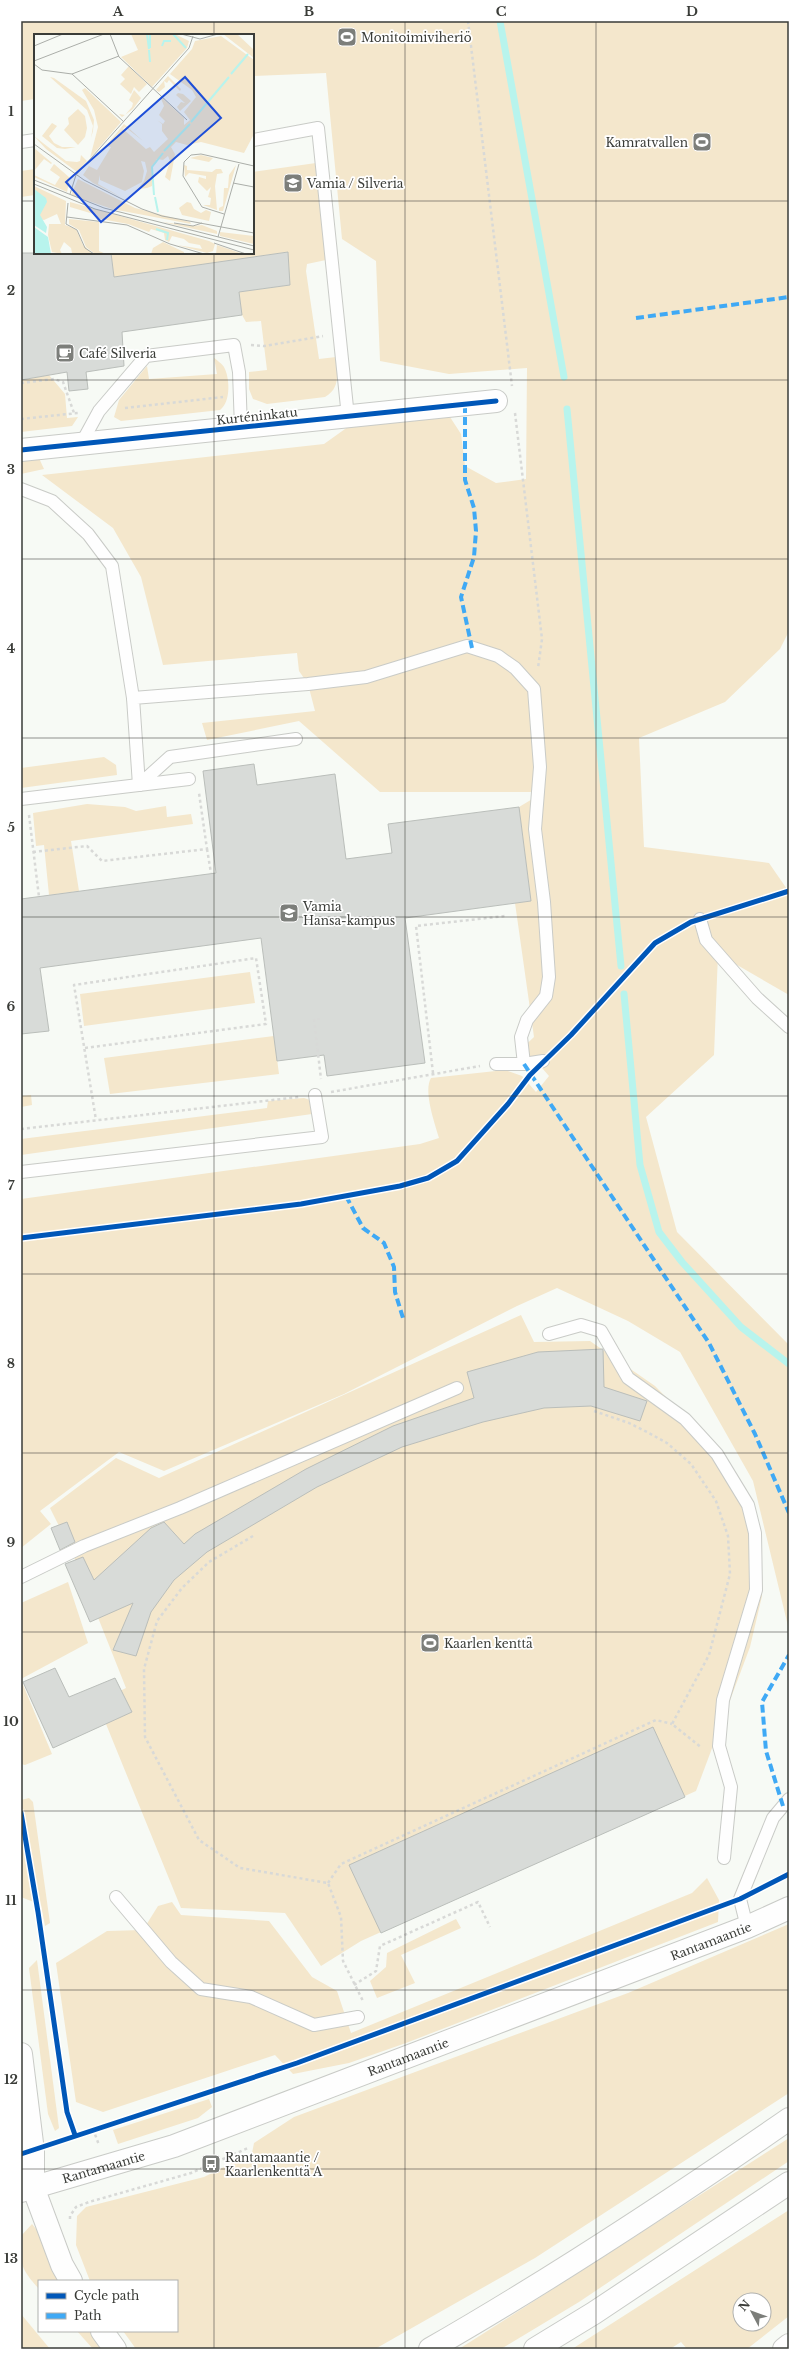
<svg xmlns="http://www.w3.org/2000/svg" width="810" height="2370" viewBox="0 0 810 2370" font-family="'Libre Baskerville',serif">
  <rect width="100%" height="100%" fill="#f7faf5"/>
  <g fill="#f4e7cc" fill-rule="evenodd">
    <path d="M21,21H789V631L780,649L725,702L639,738L644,847L769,863L789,892V995L718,954L714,1055L646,1117L677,1232L789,1345L788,1626L753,1481L680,1352L628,1321L557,1288L517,1306L344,1394L164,1471L119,1452L40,1511L51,1524L21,1548V1199L420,1144L439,1138C435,1124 423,1091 431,1078L505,1070L522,1076L536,1092L549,1076L535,1060H519L517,1053L534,1037L515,903L531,901L519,807L544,792H380L299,721L207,740L202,723L315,711L308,684L299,671L297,653L163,665L141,577L113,528L42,475L324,444L352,424L450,417L461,434L465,466L496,483L526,479L527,368L449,374L380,361L376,261L342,239L326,73L253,76V35H35V99L21,101Z"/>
    <path d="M316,163L326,260L307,264L306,271L319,359L336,357C337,373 341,388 325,397L267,404L253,399L249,389V372L267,370L261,321L246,322L242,315L239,292L290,285L287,252L114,277L111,253H253V172Z"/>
    <polygon points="35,169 35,195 21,197 21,171"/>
    <path d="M214,358C217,360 222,364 224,367C230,378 231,402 220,410L121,421L114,417L119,400L147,366L149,379L217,374Z"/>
    <polygon points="49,375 65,394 67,418 78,417 72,426 21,432 21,380"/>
    <polygon points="21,454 38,456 44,469 21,474"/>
    <polygon points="104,757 116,765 117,775 21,788 21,768"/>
    <polygon points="87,804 125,807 136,811 166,806 167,817 191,814 193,824 71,841 79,891 49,895 44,845 36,846 33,813"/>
    <polygon points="250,972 255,1003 84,1026 80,994"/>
    <polygon points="274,1036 279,1074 110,1094 104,1058"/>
    <polygon points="31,1095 32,1105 21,1107 21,1096"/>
    <polygon points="304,1098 310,1100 312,1114 21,1155 21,1139 267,1108 268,1101"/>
    <polygon points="521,1315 534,1342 590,1341 655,1386 714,1446 753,1518 762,1596 750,1647 696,1791 361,1941 321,1966 285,1913 181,1908 97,1702 126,1688 72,1552 50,1508 116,1458 159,1478"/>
    <polygon points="68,1582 88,1643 21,1679 21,1603"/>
    <polygon points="21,1680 52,1754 25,1765 21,1764"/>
    <polygon points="29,1798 33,1802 50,1923 45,1926 41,1905 21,1897 21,1800"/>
    <polygon points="707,1878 719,1900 718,1922 406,2043 349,2063 293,2074 275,2055 103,2112 76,2102 56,1963 107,1931 143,1930 158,1906 172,1902 181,1915 269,1921 312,1977 337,1991 351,2033 692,1893"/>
    <polygon points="456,1919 461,1928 401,1955 415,1983 377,1998 370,1981 386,1967 387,1953"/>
    <polygon points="789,1924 789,2093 535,2258 375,2349 136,2349 123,2331 177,2331 177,2281 90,2281 76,2245 77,2216 86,2207 204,2177 252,2153 254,2143 294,2117 628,1993"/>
    <polygon points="37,1960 59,2128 55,2131 48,2114 29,1968"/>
    <polygon points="209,2099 212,2107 198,2118 118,2144 113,2130"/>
    <polygon points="789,2138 789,2161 579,2302 501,2349 459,2349"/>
    <path d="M789,2210V2316L747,2349H687L681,2342L670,2349H572ZM740,2300H764V2324H740Z"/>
    <path d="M32,2224L40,2234L60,2281H39V2289C19,2266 21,2265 21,2236Z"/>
    <polygon points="21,2314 50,2349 21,2349"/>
    <polygon points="77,2331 91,2331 103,2349 93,2349"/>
  </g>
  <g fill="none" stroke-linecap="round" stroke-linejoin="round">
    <g stroke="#b8f4ed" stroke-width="7">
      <polyline points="500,21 564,377"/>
      <polyline points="567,409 621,966"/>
      <polyline points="624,994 640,1165 659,1232 682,1262 741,1327 789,1364"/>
    </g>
  </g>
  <g fill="#d8dbd8" stroke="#babeba">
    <polygon points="288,252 290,285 239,292 242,315 122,332 124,366 86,372 88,389 69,391 67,372 21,380 21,253 111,253 114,277"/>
    <polygon points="254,764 257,785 335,774 346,859 392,853 388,824 519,807 531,901 405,918 425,1063 327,1076 324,1055 277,1061 261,938 40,968 49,1031 21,1034 21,899 216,873 203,771"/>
    <polygon points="603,1349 604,1387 647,1401 640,1421 591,1406 544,1408 483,1422 402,1447 317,1487 207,1552 174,1580 151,1612 136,1656 113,1650 133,1603 90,1622 65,1564 83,1557 94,1580 151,1528 164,1522 184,1544 195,1534 306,1469 393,1426 474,1398 467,1372 538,1352"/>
    <polygon points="67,1522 75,1542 60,1550 51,1528"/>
    <polygon points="55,1668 69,1697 115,1678 132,1712 53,1748 23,1682"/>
    <polygon points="653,1727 685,1797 381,1933 349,1865"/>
  </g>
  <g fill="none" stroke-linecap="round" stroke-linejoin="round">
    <g stroke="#c9cbc7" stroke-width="14">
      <g id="lane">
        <polyline points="253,140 318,128 348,417"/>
        <polyline points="21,142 35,140"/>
        <polyline points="81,444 99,411 146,356 234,345 239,372 241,428"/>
        <polyline points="21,489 52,501 88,534 112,566 133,698"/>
        <polyline points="139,785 133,698 308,684 366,677 467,646 498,656 515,668 534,689 540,767 535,829 544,902 549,977 546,996 527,1020 521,1037 524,1064"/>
        <polyline points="139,785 170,757 296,739"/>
        <polyline points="21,799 189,779"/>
        <polyline points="700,919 706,940 757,998 789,1027"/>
        <polyline points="496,1064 524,1064 543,1061"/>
        <polyline points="21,1172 322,1137 315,1095"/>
        <polyline points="549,1334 581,1325 601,1331 628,1378 685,1419 717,1454 748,1505 755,1533 756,1590 723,1700 719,1746 731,1787 724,1858"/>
        <polyline points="21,1577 84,1546 180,1508 457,1388"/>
        <polyline points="116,1897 171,1962 201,1989 251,1997 314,2025 358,2017"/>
        <polyline points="747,1927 740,1899 773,1818 789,1799"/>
      </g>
    </g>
    <g stroke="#c9cbc7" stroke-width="24">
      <g id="street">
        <polyline points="21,450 496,401"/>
        <polyline points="33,2187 62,2265 71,2281"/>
        <polyline points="102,2331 115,2349"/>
        <polyline points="784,2349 789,2345"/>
      </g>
    </g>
    <g stroke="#c9cbc7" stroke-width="24">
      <g id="secondary">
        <polyline points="21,2054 33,2151 33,2187"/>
        <path id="s1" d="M21,2191L174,2146L747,1927L789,1908"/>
      </g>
    </g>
    <g stroke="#c9cbc7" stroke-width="24">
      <g id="highway">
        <path d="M430,2349C554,2278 672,2200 789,2119"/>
        <polyline points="535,2349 594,2313 789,2183"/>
      </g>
    </g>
    <g stroke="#d8d9d7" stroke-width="2.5" stroke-dasharray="3 3" stroke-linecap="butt">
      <polyline points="468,21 512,386"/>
      <polyline points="251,345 264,346 323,336"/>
      <polyline points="21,383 54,379 63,382 74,413"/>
      <polyline points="125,408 223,397"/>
      <polyline points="515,413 542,639 538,668"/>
      <polyline points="21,419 78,413"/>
      <polyline points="29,815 39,897"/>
      <polyline points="207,849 211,873"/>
      <polyline points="33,852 87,846 102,861 207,849 199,793"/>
      <polyline points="320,1019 314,1019 321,1079"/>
      <polyline points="85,1048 266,1024 256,958 74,985 96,1120"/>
      <polyline points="433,1073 416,926 505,916"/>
      <polyline points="331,1092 480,1066"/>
      <polyline points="21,1129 299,1097"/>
      <polyline points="594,1411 629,1423 647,1432 667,1443 691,1464 716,1501 728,1536 730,1574 709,1655 672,1724 702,1748"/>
      <polyline points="253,1536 209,1562 182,1588 157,1621 144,1669 145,1737 199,1840 240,1868 328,1883 341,1917 343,1961 363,2001"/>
      <polyline points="328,1883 341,1864 656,1720 672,1724"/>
      <polyline points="354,1985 376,1971 380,1946 478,1902 490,1927"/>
      <polyline points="93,2129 99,2145"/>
      <polyline points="70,2219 70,2216 76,2207 89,2202 191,2173 248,2148"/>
    </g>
    <use href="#lane" stroke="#fefefe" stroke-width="12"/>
    <use href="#street" stroke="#fefefe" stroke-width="22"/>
    <use href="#secondary" stroke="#fefefe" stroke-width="22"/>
    <use href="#highway" stroke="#fefefe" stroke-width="22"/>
    <g stroke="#3fa9f5" stroke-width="4" stroke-dasharray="8 4" stroke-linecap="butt">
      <polyline points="636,318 789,297"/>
      <polyline points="465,405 465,480 474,508 476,531 474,557 461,597 472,648"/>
      <polyline points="524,1064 709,1343 755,1434 789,1513"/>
      <polyline points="346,1196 363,1228 384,1243 394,1267 395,1292 403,1318"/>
      <polyline points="783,1806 766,1751 762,1702 789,1655"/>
    </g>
    <g stroke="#fff" stroke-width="8">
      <g id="cycleway">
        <polyline points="21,450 496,401"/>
        <polyline points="21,1238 301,1204 400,1186 428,1178 457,1161 508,1104 530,1075 571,1035 655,943 691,922 789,891"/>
        <polyline points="21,1813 38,1912 67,2112 75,2135"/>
        <polyline points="21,2154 297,2063 740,1899 789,1874"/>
      </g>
    </g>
    <use href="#cycleway" stroke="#0057b8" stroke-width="5"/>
  </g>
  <path fill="none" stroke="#3a3c38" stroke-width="1" stroke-opacity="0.55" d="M214,21V35M405,21V2349M596,21V2349M21,201H35M253,201H789M214,253V2349M21,380H789M21,559H789M21,738H789M21,917H789M21,1096H789M21,1274H789M21,1453H789M21,1632H789M21,1811H789M21,1990H789M21,2169H789"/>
  <defs>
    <g id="stadium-square" transform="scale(1)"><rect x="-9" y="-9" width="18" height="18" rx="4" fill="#7c7e7a" stroke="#fff"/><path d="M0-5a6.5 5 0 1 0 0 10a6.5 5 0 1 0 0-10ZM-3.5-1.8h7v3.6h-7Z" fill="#fff"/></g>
    <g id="school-square" transform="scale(1)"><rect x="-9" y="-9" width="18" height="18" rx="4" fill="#7c7e7a" stroke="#fff"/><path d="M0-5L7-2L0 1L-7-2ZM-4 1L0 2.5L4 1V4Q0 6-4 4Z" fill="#fff"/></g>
    <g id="cafe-square" transform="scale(1)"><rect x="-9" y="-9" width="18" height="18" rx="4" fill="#7c7e7a" stroke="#fff"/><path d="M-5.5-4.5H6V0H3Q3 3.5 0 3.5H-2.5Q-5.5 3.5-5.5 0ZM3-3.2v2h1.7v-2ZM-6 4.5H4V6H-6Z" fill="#fff"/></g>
    <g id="bus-square" transform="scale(1)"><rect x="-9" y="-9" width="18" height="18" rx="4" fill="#7c7e7a" stroke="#fff"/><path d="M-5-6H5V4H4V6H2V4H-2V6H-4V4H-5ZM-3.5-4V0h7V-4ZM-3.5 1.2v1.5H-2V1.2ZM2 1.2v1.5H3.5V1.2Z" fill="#fff"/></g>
  </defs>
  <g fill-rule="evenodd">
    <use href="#stadium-square" x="347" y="37"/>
    <use href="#stadium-square" x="702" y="142"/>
    <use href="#school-square" x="293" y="183"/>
    <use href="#cafe-square" x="65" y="353"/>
    <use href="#school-square" x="289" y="913"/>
    <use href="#stadium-square" x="430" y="1643"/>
    <use href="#bus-square" x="211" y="2164"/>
  </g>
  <g text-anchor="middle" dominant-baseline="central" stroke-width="3.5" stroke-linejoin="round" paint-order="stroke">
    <g font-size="12" fill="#3a3c38" stroke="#fff" text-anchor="start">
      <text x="361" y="37">Monitoimiviheriö</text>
      <text x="688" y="142" text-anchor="end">Kamratvallen</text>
      <text x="307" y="183">Vamia / Silveria</text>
      <text x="79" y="353">Café Silveria</text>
      <text x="303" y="906">Vamia<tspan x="303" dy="14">Hansa-kampus</tspan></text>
      <text x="444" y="1643">Kaarlen kenttä</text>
      <text x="225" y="2157">Rantamaantie /<tspan x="225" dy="14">Kaarlenkenttä A</tspan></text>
    </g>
    <g font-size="12" fill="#3a3c38" stroke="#fff">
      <text transform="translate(257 416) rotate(-6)">Kurténinkatu</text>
      <text stroke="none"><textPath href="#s1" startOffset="734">Rantamaantie</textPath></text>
      <text stroke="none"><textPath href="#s1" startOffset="410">Rantamaantie</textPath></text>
      <text stroke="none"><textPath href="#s1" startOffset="86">Rantamaantie</textPath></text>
    </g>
  </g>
  <g transform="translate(34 34)">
    <rect width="220" height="220" fill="#f7faf5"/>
    <path d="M97,0H141L155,7L153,14L118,53L87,23L104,16ZM189,0H203L220,16V24ZM187,2L220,26V100L210,119L167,108L153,111L142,108L137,113L141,120L136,147L131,143L136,127L134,122L129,126L123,125L119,132L118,152L113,154L104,155L110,147L113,137L111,128L107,127L110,137L108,148L91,157L66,146V141L64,150L87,163L59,149L49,141L55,132L63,136L77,113L72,112L90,90L109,107L91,93L89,95L112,115L116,113L120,118L134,105L128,97V90L123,86L129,90L131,87L125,81L130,72L126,62L150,84V91L156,86L150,78L162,63L158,56L136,40L158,15L161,7ZM95,32L113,50L105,58L100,53L97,60L86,50L91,45L87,41ZM134,42L147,55L146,57L135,46L133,49L130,47L131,53L125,58L122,56ZM16,43L20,44L52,67L60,86L59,97L57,104L59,92L53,76ZM51,54L87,88L56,124L64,93L60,76L48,56ZM100,56L107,64L99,75L88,83L85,80L91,81L98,73L99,69L95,66ZM144,59L149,60L157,67L146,77L143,73L147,68L151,69L142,61ZM44,75L51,82L53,94L51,103L44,111L30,96L35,90L34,84ZM18,89L23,92L15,102L20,109L28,113H42L31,115L23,114L8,102ZM0,102L32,127L43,128L46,127L47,121L53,127L43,138L12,115ZM0,114L18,129L17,130L10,125L0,137ZM167,121L179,124L175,128L156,124ZM20,130L36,144L33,158L0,143V141L21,151L26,143L16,136ZM150,131L153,132V136L178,138L182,135H187L189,139L183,140L181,152L183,176L169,171H176L177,164L174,163L177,153L173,157L164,148L165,143L172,145V142L155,139L151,143ZM202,131L189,177H185V174L189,172L190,154H194L195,141ZM44,145L101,174L156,188L157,190L78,175L37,161ZM0,152L32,167L31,191L42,195L49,211L59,220H33L38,219L37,214L30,208L26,216L28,220L18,218L14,201L15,190H27L23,180L10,186L0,184ZM36,168L175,207L181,210L179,217L173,219L143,211L168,215L166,211L155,209L150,205L138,202L135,208L131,206L130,199L117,195L115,198L94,190L62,184L63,181L36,173ZM153,168L157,169L160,175L167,179L172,176L177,178L175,187L148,181L145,174ZM35,185L65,188V217L72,220H61L52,213L45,196L35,190ZM128,188L160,192L168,191L183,197V200ZM186,198L220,202V210L186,202ZM129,208L150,218V220H117L119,214ZM183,211L209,220H182Z" fill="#f4e7cc"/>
    <path d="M0,155L12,164L13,168L6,181L13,193L12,199L0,191ZM0,193L14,203L17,220H0Z" fill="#b8f4ed"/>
    <path fill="none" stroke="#b8f4ed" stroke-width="2" d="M113,0L115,15M116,0V14M139,0L152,14M128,12L130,7H137M115,16L116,28M197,40L214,20M157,88L195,43M130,117L156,90M120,161L118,133L129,119M121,163L124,178M122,195L134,199L133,206"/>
    <path fill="none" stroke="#abaea9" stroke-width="1" d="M76,0L85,23L153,86M147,0L166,5L184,0M0,12L29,0M0,27L70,0M0,30L8,36L38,40L90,88M38,40L85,22M0,110L50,146L108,175L128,182L220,199M42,141L155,14L159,2M0,146L70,174L220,212M199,149L220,153M0,150L61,175L220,216M36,160L42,141M34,169L32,190L43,196L51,214L60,220M190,180L168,173L149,142L150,128L157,121L167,120L220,132M33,183L93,191L136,210L170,220M140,189L159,192L168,189M184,203L205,130M180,209L212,220"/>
    <path fill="#1d4ed8" fill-opacity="0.15" stroke="#1d4ed8" stroke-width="2" d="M151,43L187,84L67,188L32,148Z"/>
    <rect width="220" height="220" fill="none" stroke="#3a3c38" stroke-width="2"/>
  </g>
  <rect width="810" height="2370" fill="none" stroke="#ffffff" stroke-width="44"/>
  <rect x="38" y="2280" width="140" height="52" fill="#ffffff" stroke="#b0b1af"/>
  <rect x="46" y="2293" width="20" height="6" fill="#0057b8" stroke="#b0b1af"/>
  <text x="74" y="2300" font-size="12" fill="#3a3c38">Cycle path</text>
  <rect x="46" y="2313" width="20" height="6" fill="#3fa9f5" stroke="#b0b1af"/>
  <text x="74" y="2320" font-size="12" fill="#3a3c38">Path</text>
  <g transform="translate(752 2312) rotate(311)"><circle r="19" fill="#ffffff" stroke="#b0b1af"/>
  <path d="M0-3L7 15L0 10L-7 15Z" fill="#7c7e7a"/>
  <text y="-6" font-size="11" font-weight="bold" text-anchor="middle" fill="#3a3c38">N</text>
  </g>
  <rect x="22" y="22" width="766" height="2326" fill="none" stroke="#3a3c38" stroke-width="1.5"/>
  <g font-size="13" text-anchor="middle" font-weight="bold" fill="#3a3c38">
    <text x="118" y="16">A</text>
    <text x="309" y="16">B</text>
    <text x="501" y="16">C</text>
    <text x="692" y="16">D</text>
    <text x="11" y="116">1</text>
    <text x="11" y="295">2</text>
    <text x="11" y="474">3</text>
    <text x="11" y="653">4</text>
    <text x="11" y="832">5</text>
    <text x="11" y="1011">6</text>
    <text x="11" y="1190">7</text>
    <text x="11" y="1368">8</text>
    <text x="11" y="1547">9</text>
    <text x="11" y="1726">10</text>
    <text x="11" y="1905">11</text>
    <text x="11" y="2084">12</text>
    <text x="11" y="2263">13</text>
  </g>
</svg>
